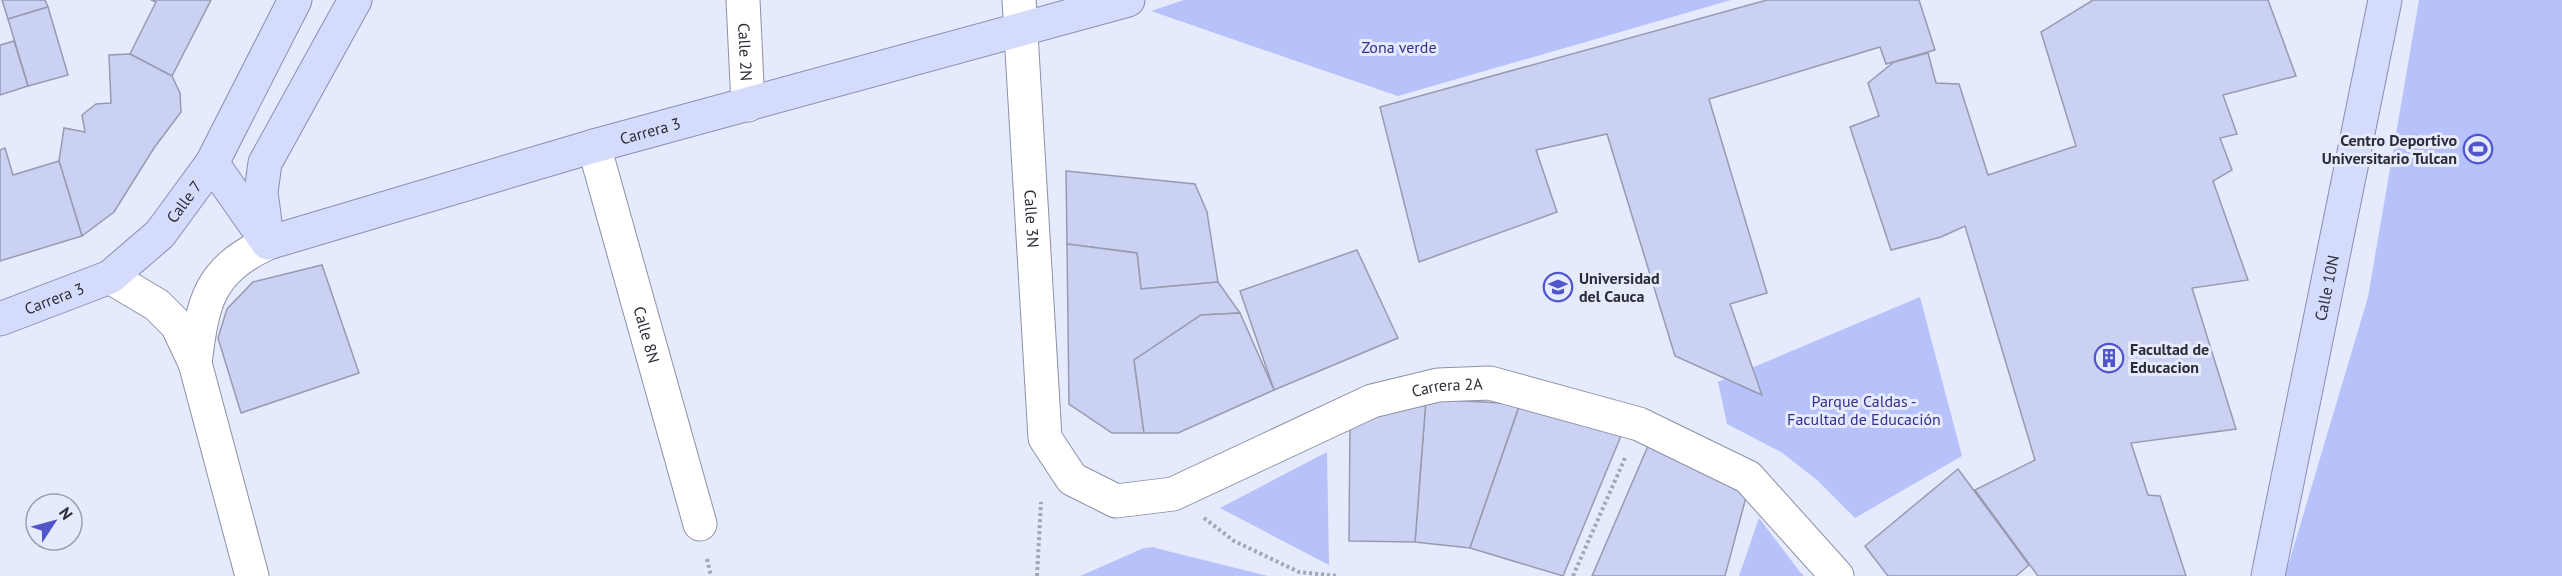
<svg xmlns="http://www.w3.org/2000/svg" width="2562" height="576" viewBox="0 0 2562 576" font-family="'PT Sans',sans-serif">
  <rect width="100%" height="100%" fill="#e6eafd"/>
  <g fill="#b7c1fa">
    <polygon points="1184,0 1731,0 1398,96 1151,11"/>
    <polygon points="2419,0 2562,0 2562,576 2285,576 2368,297"/>
    <polygon points="1920,297 1962,456 1855,518 1817,480 1781,452 1727,424 1718,382"/>
    <polygon points="1327,452 1329,565 1220,508"/>
    <polygon points="1759,518 1800,572 1804,576 1739,576"/>
    <polygon points="1154,547 1159,549 1268,576 1080,576 1144,548"/>
  </g>
  <g fill="#cbd1f2" stroke="#979bb1" stroke-width="1.5">
    <polygon points="2,0 45,0 48,7 8,19"/>
    <polygon points="151,0 211,0 172,76 130,54 156,2"/>
    <polygon points="1767,0 1919,0 1935,50 1886,64 1880,47 1709,99 1767,293 1730,304 1762,395 1675,356 1607,134 1536,150 1557,212 1419,262 1380,107"/>
    <polygon points="2093,0 2268,0 2296,76 2223,95 2237,134 2220,138 2232,170 2213,181 2248,280 2192,288 2236,429 2131,443 2148,495 2160,496 2186,576 2038,576 1975,490 2035,460 1965,226 1941,237 1891,250 1850,127 1879,116 1868,83 1894,62 1928,53 1936,83 1959,84 1988,175 2076,146 2041,32"/>
    <polygon points="48,7 68,75 28,86 8,19"/>
    <polygon points="14,41 28,86 0,95 0,45"/>
    <polygon points="130,54 172,76 180,93 181,112 154,148 114,212 82,236 59,161 64,128 85,132 82,115 96,104 111,103 109,55"/>
    <polygon points="5,148 13,175 59,161 82,236 0,261 0,150"/>
    <polygon points="1066,171 1195,184 1207,212 1218,282 1141,289 1137,253 1067,244"/>
    <polygon points="1067,244 1137,253 1141,289 1218,282 1240,313 1201,315 1134,360 1144,433 1112,433 1069,404"/>
    <polygon points="1357,250 1398,338 1274,390 1240,291"/>
    <polygon points="322,265 359,373 241,413 218,338 227,309 253,282"/>
    <polygon points="1240,313 1274,390 1178,433 1144,433 1134,360 1201,315"/>
    <polygon points="1426,399 1520,404 1470,548 1415,542"/>
    <polygon points="1426,399 1415,542 1349,541 1350,421"/>
    <polygon points="1520,404 1623,431 1563,576 1470,548"/>
    <polygon points="1654,432 1749,486 1725,576 1592,576"/>
    <polygon points="1958,469 2029,565 2016,576 1888,576 1865,546"/>
  </g>
  <g fill="none" stroke-linecap="round" stroke-linejoin="round">
    <g stroke="#8c91a6" stroke-width="35">
      <g id="minor">
        <path id="s1" d="M743,0L748,105"/>
        <path id="s2" d="M1019,0L1045,438L1072,479L1116,501L1173,494L1372,401L1438,385L1490,383L1639,424L1748,477L1837,576"/>
        <path id="s3" d="M594,146L700,524"/>
        <polyline points="110,277 157,305 177,325 195,363 252,576"/>
        <path d="M195,363C203,301 208,271 268,243"/>
      </g>
    </g>
    <g stroke="#878eb5" stroke-width="35">
      <g id="major">
        <path id="s4" d="M212,163L268,243L594,146L1128,0"/>
        <polyline points="267,238 261,192 265,163 355,0"/>
        <path id="s5" d="M0,319L110,277L160,234L212,163L295,0"/>
        <path id="s6" d="M2268,576L2385,0"/>
      </g>
    </g>
    <g stroke="#a2a6b5" stroke-width="4" stroke-dasharray="3 3" stroke-linecap="butt">
      <polyline points="1204,518 1234,541 1299,572 1338,576"/>
      <polyline points="707,559 711,576"/>
      <polyline points="1037,576 1041,502"/>
      <polyline points="1573,576 1625,458"/>
    </g>
    <use href="#minor" stroke="#fff" stroke-width="33"/>
    <use href="#major" stroke="#d5dbfb" stroke-width="33"/>
  </g>
  <defs>
    <g id="stadium-ring" transform="scale(1.5)"><circle r="9.5" fill="#e6eafd" stroke="#5155cb" stroke-width="1.5"/><path d="M0-5a6.5 5 0 1 0 0 10a6.5 5 0 1 0 0-10ZM-3.5-1.8h7v3.6h-7Z" fill="#5155cb"/></g>
    <g id="university-ring" transform="scale(1.5)"><circle r="9.5" fill="#e6eafd" stroke="#5155cb" stroke-width="1.5"/><path d="M0-5L7-2L0 1L-7-2ZM-4 1L0 2.5L4 1V4Q0 6-4 4Z" fill="#5155cb"/></g>
    <g id="building-ring" transform="scale(1.5)"><circle r="9.5" fill="#e6eafd" stroke="#5155cb" stroke-width="1.5"/><path d="M-4-6H4V6H1V3H-1V6H-4ZM-2.5-4.3h1.7v1.8h-1.7ZM.8-4.3h1.7v1.8H.8ZM-2.5-1h1.7V.8h-1.7ZM.8-1h1.7V.8H.8Z" fill="#5155cb"/></g>
  </defs>
  <g fill-rule="evenodd">
    <use href="#stadium-ring" x="2478" y="149"/>
    <use href="#university-ring" x="1558" y="287"/>
    <use href="#building-ring" x="2109" y="358"/>
  </g>
  <g text-anchor="middle" dominant-baseline="central" stroke-width="6" stroke-linejoin="round" paint-order="stroke">
    <g font-size="16" fill="#31318b" stroke="#e6eafd">
      <text x="1399" y="47">Zona verde</text>
      <text x="1864" y="401">Parque Caldas -<tspan x="1864" dy="18">Facultad de Educación</tspan></text>
    </g>
    <g font-size="16" fill="#2b2d36" stroke="#e6eafd">
      <text stroke="none"><textPath href="#s1" startOffset="52">Calle 2N</textPath></text>
      <text stroke="none"><textPath href="#s4" startOffset="496">Carrera 3</textPath></text>
      <text stroke="none"><textPath href="#s5" startOffset="224">Calle 7</textPath></text>
      <text stroke="none"><textPath href="#s2" startOffset="219">Calle 3N</textPath></text>
      <text stroke="none"><textPath href="#s6" startOffset="294">Calle 10N</textPath></text>
      <text stroke="none"><textPath href="#s5" startOffset="58">Carrera 3</textPath></text>
      <text stroke="none"><textPath href="#s3" startOffset="196">Calle 8N</textPath></text>
      <text stroke="none"><textPath href="#s2" startOffset="891">Carrera 2A</textPath></text>
    </g>
    <g font-size="16" font-weight="bold" fill="#2b2d36" stroke="#e6eafd" text-anchor="start">
      <text x="2457" y="140" text-anchor="end">Centro Deportivo<tspan x="2457" dy="18">Universitario Tulcan</tspan></text>
      <text x="1579" y="278">Universidad<tspan x="1579" dy="18">del Cauca</tspan></text>
      <text x="2130" y="349">Facultad de<tspan x="2130" dy="18">Educacion</tspan></text>
    </g>
  </g>
  <g transform="translate(54 522) rotate(54)"><circle r="28" fill="#e6eafd" stroke="#9b9ead" stroke-width="1.5"/>
  <path d="M0-4.5L10 22L0 15L-10 22Z" fill="#5155cb"/>
  <text y="-9" font-size="16" font-weight="bold" text-anchor="middle" fill="#2b2d36">N</text>
  </g>
</svg>
